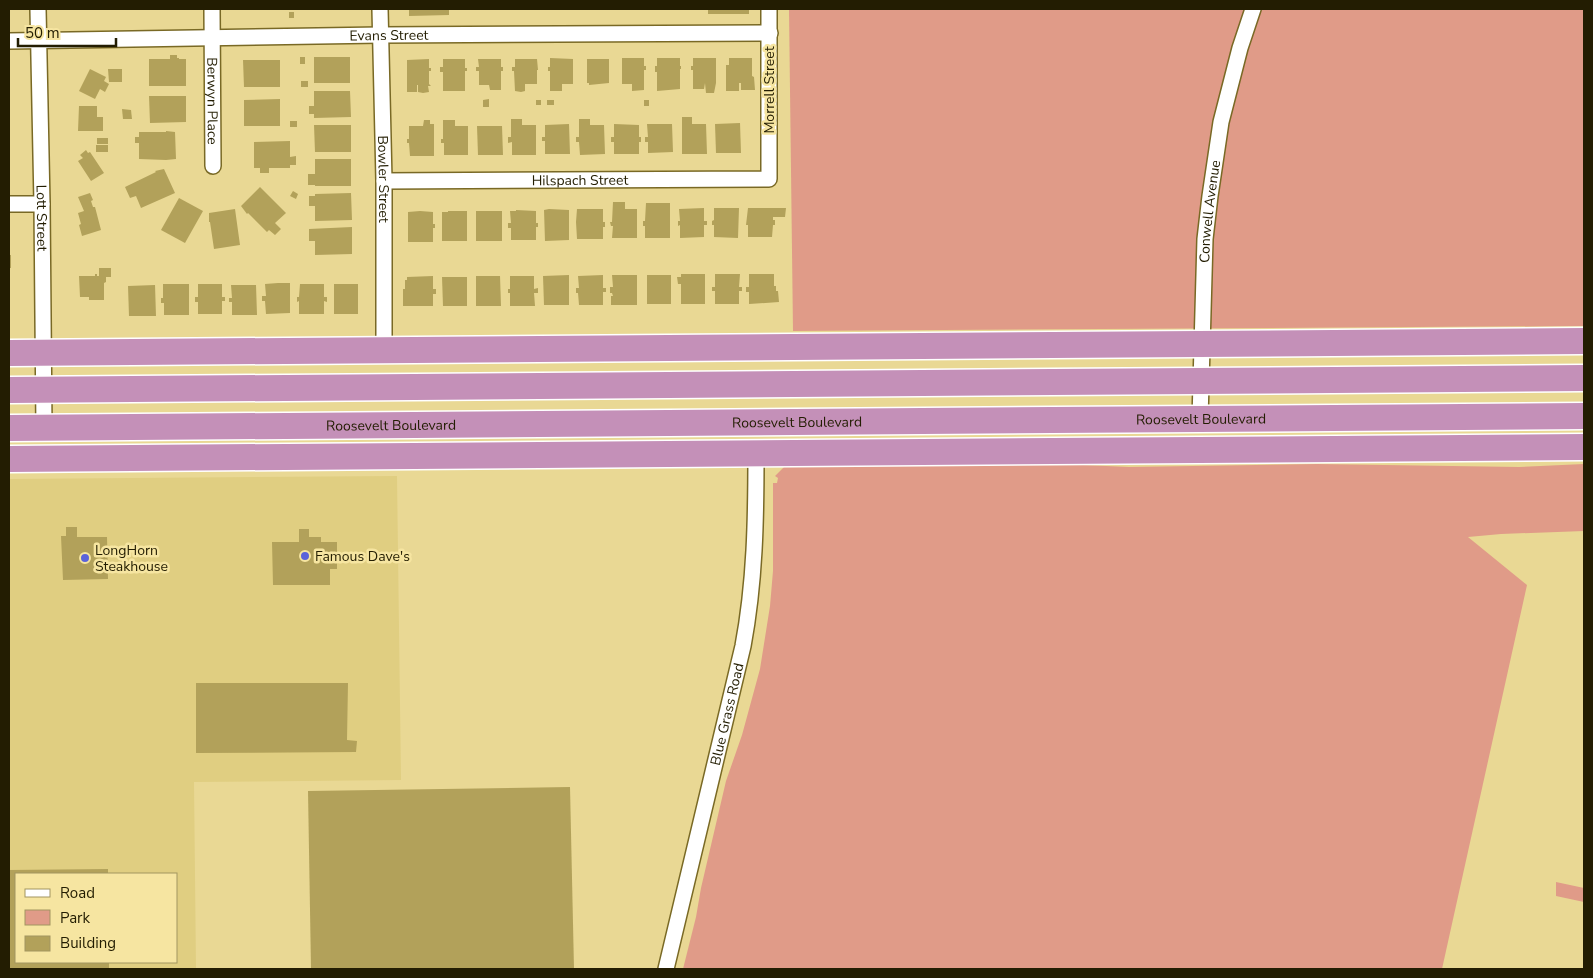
<svg xmlns="http://www.w3.org/2000/svg" width="1593" height="978" viewBox="0 0 1593 978" font-family="'Nunito Sans',sans-serif">
  <rect width="100%" height="100%" fill="#e9d894"/>
  <path fill="#e0ce81" fill-rule="evenodd" d="M397,476L401,780L194,782L196,969H9V479ZM16,874H176V962H16Z"/>
  <g fill="#e09b88">
    <polygon points="789,9 1584,9 1584,326 793,331"/>
    <polygon points="1037,463 1129,467 1317,464 1519,467 1584,464 1584,531 1501,534 1468,537 1527,585 1442,969 683,969 696,917 701,888 726,781 742,735 760,669 770,606 773,571 773,483 777,483 778,478 775,476 784,467 790,465"/>
    <polygon points="1556,882 1584,888 1584,902 1556,896"/>
  </g>
  <g fill="#b2a15a">
    <polygon points="409,9 449,9 449,15 409,16"/>
    <rect x="708" y="9" width="41" height="5"/>
    <rect x="289" y="12" width="5" height="6"/>
    <polygon points="170,55 177,55 177,58 179,58 179,59 186,59 186,86 149,86 149,59 170,59"/>
    <rect x="300" y="57" width="5" height="7"/>
    <rect x="314" y="57" width="36" height="26"/>
    <polygon points="550,58 573,59 573,84 562,84 562,91 550,91 550,71 548,71 548,67 550,67"/>
    <polygon points="622,58 644,58 644,66 646,66 646,70 644,70 644,90 632,91 632,84 622,84"/>
    <polygon points="657,58 680,58 680,66 681,66 681,69 680,69 680,89 657,91 657,72 655,72 655,66 657,66"/>
    <polygon points="693,58 716,58 716,83 714,93 706,93 705,83 704,89 693,89 693,70 691,70 691,66 693,66"/>
    <polygon points="729,58 752,58 752,76 754,77 755,90 741,90 741,83 739,83 739,91 726,91 726,65 729,65"/>
    <polygon points="429,59 429,68 431,68 431,71 429,71 429,84 431,86 428,86 429,92 423,93 418,92 418,85 417,85 417,92 407,92 407,60"/>
    <polygon points="443,59 465,59 465,68 467,68 467,71 465,71 465,91 443,91 443,72 440,72 440,67 443,67"/>
    <polygon points="478,59 501,59 501,67 503,67 503,71 501,71 501,90 490,90 489,85 479,85 479,71 476,71 476,67 479,67"/>
    <polygon points="515,59 537,59 538,70 537,70 537,84 525,84 525,91 521,92 515,91 514,71 512,71 512,67 515,67"/>
    <polygon points="587,59 609,59 609,83 589,85 589,83 587,83"/>
    <polygon points="243,60 280,60 280,87 244,87"/>
    <polygon points="90,69 106,77 104,81 109,84 105,92 100,89 95,99 79,91"/>
    <polygon points="108,69 122,69 122,82 109,82"/>
    <rect x="301" y="81" width="7" height="6"/>
    <polygon points="314,91 350,91 351,117 314,118 314,114 309,114 309,106 314,106"/>
    <polygon points="149,96 186,96 186,122 150,123"/>
    <polygon points="280,99 280,126 244,126 244,100"/>
    <polygon points="489,99 489,107 483,107 483,100"/>
    <rect x="536" y="100" width="5" height="5"/>
    <rect x="547" y="100" width="7" height="5"/>
    <rect x="644" y="100" width="5" height="6"/>
    <polygon points="79,106 97,106 97,117 103,117 103,131 78,131"/>
    <polygon points="122,109 131,110 132,119 123,119"/>
    <polygon points="682,117 692,117 692,124 706,124 707,154 682,154"/>
    <polygon points="511,119 522,119 522,125 536,125 536,155 512,155 512,142 508,143 508,137 511,137"/>
    <polygon points="579,119 590,119 590,125 604,125 605,154 580,155 579,142 576,142 576,137 579,137"/>
    <polygon points="424,120 430,120 430,124 434,124 434,156 410,156 409,143 407,143 407,139 409,139 409,126 423,126"/>
    <polygon points="443,120 455,120 455,126 468,126 468,155 444,155 444,143 441,143 441,139 443,139"/>
    <rect x="290" y="121" width="7" height="6"/>
    <polygon points="740,123 741,153 716,153 715,124"/>
    <polygon points="569,124 570,154 545,154 545,141 542,141 542,137 545,137 545,125"/>
    <polygon points="614,124 639,125 639,137 641,137 641,142 639,142 639,154 614,154 614,142 611,142 611,137 614,137"/>
    <polygon points="647,124 672,124 673,152 648,153 648,142 645,142 645,137 648,137"/>
    <polygon points="314,125 351,125 351,152 315,152"/>
    <polygon points="477,126 502,126 503,155 478,155"/>
    <polygon points="166,131 175,132 176,159 166,160 139,159 139,143 135,143 135,137 139,137 139,132 166,132"/>
    <rect x="97" y="138" width="11" height="6"/>
    <polygon points="290,141 290,157 296,156 296,165 290,165 290,168 269,168 269,173 260,173 260,168 254,168 254,142"/>
    <rect x="96" y="145" width="12" height="7"/>
    <polygon points="86,150 88,153 90,152 104,173 91,181 78,161 83,158 80,155"/>
    <polygon points="315,159 351,159 351,186 315,186 315,185 308,185 308,174 315,174"/>
    <polygon points="164,169 175,193 141,208 136,196 130,198 125,187 156,172 155,171"/>
    <polygon points="260,187 286,213 275,223 281,229 275,235 269,230 267,232 248,213 247,214 241,206"/>
    <polygon points="293,191 298,194 296,199 290,196"/>
    <polygon points="90,193 93,200 91,201 93,207 95,207 101,230 82,236 79,225 81,224 78,213 84,211 78,197"/>
    <polygon points="351,193 352,220 315,221 315,206 309,206 309,196 315,196 315,194"/>
    <polygon points="179,198 203,211 185,243 161,230"/>
    <polygon points="613,202 625,202 625,209 637,209 637,238 612,238 613,226 611,226 610,222 612,222"/>
    <polygon points="646,203 670,203 670,238 645,238 645,226 643,226 643,221 645,221"/>
    <polygon points="704,208 704,221 707,221 707,225 704,225 704,237 680,238 680,225 678,226 678,221 680,221 679,209"/>
    <polygon points="714,208 739,208 738,238 714,237 714,225 712,225 712,221 714,220"/>
    <polygon points="748,208 786,208 785,217 773,217 773,220 775,220 775,225 773,225 772,237 748,237 748,225 746,225"/>
    <polygon points="235,209 240,245 214,249 210,222 209,222 209,213"/>
    <polygon points="549,209 569,210 569,240 545,241 544,210"/>
    <polygon points="577,209 603,209 603,222 605,222 605,227 603,227 603,239 577,239 576,222"/>
    <polygon points="516,210 536,211 536,223 538,223 538,227 536,227 536,240 511,240 511,228 508,228 508,223 511,223 510,211 516,211"/>
    <polygon points="420,211 433,212 433,224 435,224 435,228 433,228 433,242 408,242 408,212"/>
    <polygon points="448,211 467,211 467,241 442,241 442,212 448,212"/>
    <rect x="476" y="211" width="26" height="30"/>
    <polygon points="352,227 352,254 315,255 315,241 309,241 309,229"/>
    <rect x="9" y="255" width="2" height="13"/>
    <polygon points="99,268 111,268 111,277 106,277 106,282 104,283 104,300 89,300 89,297 80,297 79,276 95,276 95,274 97,274 97,276 99,276"/>
    <polygon points="681,274 705,274 705,304 681,304 681,284 678,284 677,277 681,277"/>
    <polygon points="715,274 740,274 739,287 742,287 742,291 739,291 739,304 715,304 715,291 712,291 712,287 715,287"/>
    <polygon points="749,274 774,274 774,286 776,286 776,291 778,291 779,302 749,304 749,292 746,292 746,287 749,287"/>
    <polygon points="569,275 569,305 544,305 543,276"/>
    <polygon points="603,275 603,288 606,288 606,292 603,292 603,305 579,305 578,293 576,293 576,288 579,288 578,276"/>
    <polygon points="612,275 637,275 637,305 611,305 611,296 613,296 612,293 610,293 610,287 613,287"/>
    <rect x="647" y="275" width="24" height="29"/>
    <polygon points="433,276 433,289 436,289 436,294 433,294 433,306 403,306 403,289 405,289 405,280 407,280 407,277"/>
    <polygon points="476,276 500,276 501,306 476,306"/>
    <polygon points="510,276 534,276 534,289 538,288 538,293 534,293 535,306 510,306 510,293 508,293 508,289 510,289"/>
    <polygon points="442,277 467,277 467,306 443,306"/>
    <polygon points="278,283 290,283 290,313 266,314 265,301 262,301 262,296 266,296 265,284"/>
    <polygon points="163,284 189,284 189,315 164,315 164,303 161,303 161,298 163,298"/>
    <polygon points="198,284 222,284 222,297 225,297 225,301 222,301 222,314 198,314 198,302 195,302 195,297 198,297"/>
    <polygon points="300,284 324,284 324,297 327,297 327,302 324,301 324,314 299,314 299,301 297,302 297,297 299,297"/>
    <rect x="334" y="284" width="24" height="30"/>
    <polygon points="155,285 156,316 129,316 128,286"/>
    <polygon points="231,285 256,285 257,315 232,315 232,302 229,302 229,298 232,298"/>
    <polygon points="66,527 77,527 77,537 107,537 108,579 63,580 61,536 66,536"/>
    <polygon points="299,529 309,529 309,537 321,537 321,542 337,542 337,569 330,569 330,585 273,585 272,542 299,542"/>
    <polygon points="196,683 348,683 347,740 357,741 356,752 196,753"/>
    <polygon points="570,787 574,969 311,969 308,791"/>
    <polygon points="108,869 108,874 16,874 16,962 109,962 109,969 9,969 9,870"/>
  </g>
  <g fill="none" stroke-linecap="round" stroke-linejoin="round">
    <g stroke="#796925" stroke-width="18">
      <g id="minor">
        <path id="s1" d="M38,9L42,204L44,428"/>
        <path id="s2" d="M212,9L213,166"/>
        <path id="s3" d="M380,9L384,181V350"/>
        <path id="s4" d="M9,41L381,35L770,33"/>
        <path id="s5" d="M384,181L769,179V9"/>
        <polyline points="9,204 42,204"/>
        <path id="s6" d="M1200,419L1205,239L1210,196L1221,122L1240,48L1253,9"/>
        <path id="s7" d="M666,969L743,646C755,582 756,519 756,454"/>
      </g>
    </g>
    <g stroke="#fff" stroke-width="29">
      <g id="trunk">
        <polyline points="9,353 1584,341"/>
        <polyline points="9,390 1584,378"/>
        <path id="s8" d="M9,428L1584,416"/>
        <polyline points="9,459 1584,447"/>
      </g>
    </g>
    <use href="#minor" stroke="#fff" stroke-width="15"/>
    <use href="#trunk" stroke="#c490b8" stroke-width="26"/>
  </g>
  <g fill="#5b63da" stroke="#f6e5a1" stroke-width="2">
    <circle cx="305" cy="556" r="5"/>
    <circle cx="85" cy="558" r="5"/>
  </g>
  <g text-anchor="middle" dominant-baseline="central" stroke-width="5" stroke-linejoin="round" paint-order="stroke">
    <g font-size="14" fill="#231d02" stroke="#f6e5a1">
      <text stroke="none"><textPath href="#s4" startOffset="380">Evans Street</textPath></text>
      <text transform="translate(769 90) rotate(-90)">Morrell Street</text>
      <text stroke="none"><textPath href="#s2" startOffset="92">Berwyn Place</textPath></text>
      <text stroke="none"><textPath href="#s3" startOffset="170">Bowler Street</textPath></text>
      <text stroke="none"><textPath href="#s5" startOffset="196">Hilspach Street</textPath></text>
      <text stroke="none"><textPath href="#s6" startOffset="208">Conwell Avenue</textPath></text>
      <text stroke="none"><textPath href="#s1" startOffset="209">Lott Street</textPath></text>
      <text stroke="none"><textPath href="#s8" startOffset="1192">Roosevelt Boulevard</textPath></text>
      <text stroke="none"><textPath href="#s8" startOffset="788">Roosevelt Boulevard</textPath></text>
      <text stroke="none"><textPath href="#s8" startOffset="382">Roosevelt Boulevard</textPath></text>
      <text stroke="none"><textPath href="#s7" startOffset="262">Blue Grass Road</textPath></text>
    </g>
    <g font-size="14" fill="#231d02" stroke="#f6e5a1" text-anchor="start">
      <text x="95" y="550">LongHorn<tspan x="95" dy="16">Steakhouse</tspan></text>
      <text x="315" y="556">Famous Dave's</text>
    </g>
  </g>
  <rect width="1593" height="978" fill="none" stroke="#231d02" stroke-width="20"/>
  <rect x="15" y="873" width="162" height="90" fill="#f6e5a1" stroke="#a29561"/>
  <rect x="25" y="889" width="25" height="8" fill="#ffffff" stroke="#a29561"/>
  <text x="60" y="898" font-size="15" fill="#231d02">Road</text>
  <rect x="25" y="910" width="25" height="15" fill="#e09b88" stroke="#a29561"/>
  <text x="60" y="923" font-size="15" fill="#231d02">Park</text>
  <rect x="25" y="936" width="25" height="15" fill="#b2a15a" stroke="#a29561"/>
  <text x="60" y="948" font-size="15" fill="#231d02">Building</text>
  <path d="M18 38v8h98v-8" fill="none" stroke="#231d02" stroke-width="2.5"/>
  <text x="25" y="38" font-size="15" fill="#231d02" stroke="#f6e5a1" stroke-width="4" paint-order="stroke">50 m</text>
</svg>
